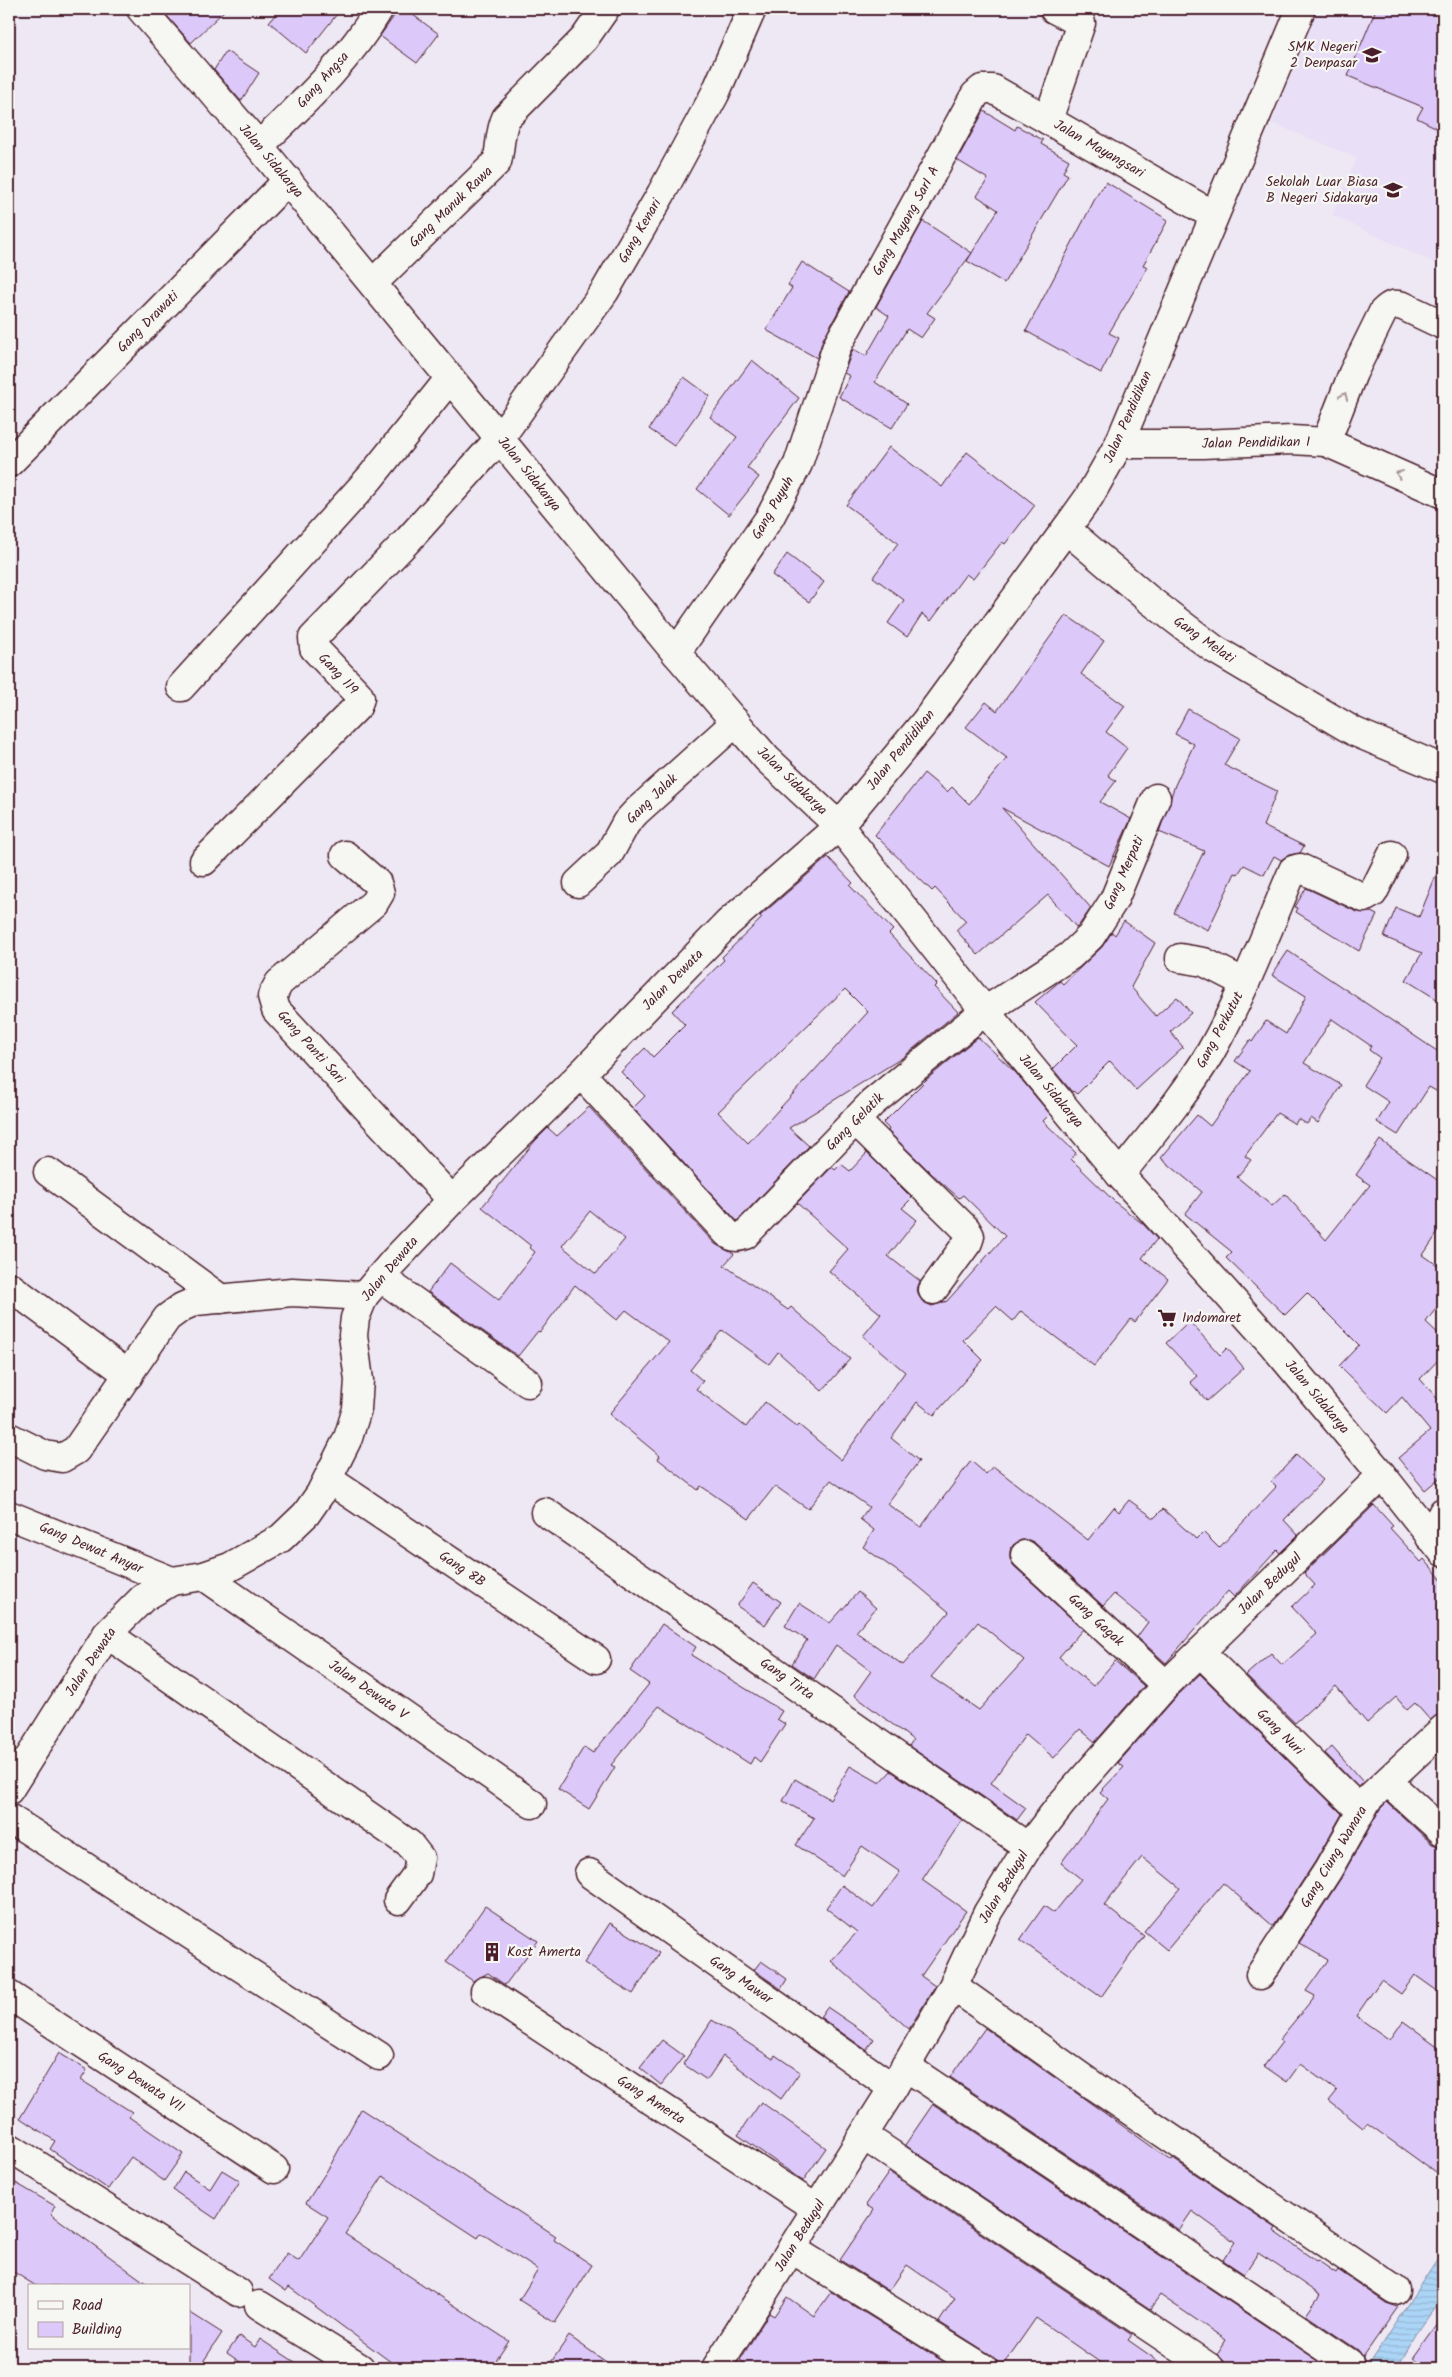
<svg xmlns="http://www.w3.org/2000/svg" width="1452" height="2377" viewBox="0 0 1452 2377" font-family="Kalam,sans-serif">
  <defs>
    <pattern id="water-rules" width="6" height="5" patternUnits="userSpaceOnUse" patternTransform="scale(1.25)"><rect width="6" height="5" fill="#abd5f6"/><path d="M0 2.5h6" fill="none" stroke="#95b6d3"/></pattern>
  </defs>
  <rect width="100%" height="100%" fill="#eee8f4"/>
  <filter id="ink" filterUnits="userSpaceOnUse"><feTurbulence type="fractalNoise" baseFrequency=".02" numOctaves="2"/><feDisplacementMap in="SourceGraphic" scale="10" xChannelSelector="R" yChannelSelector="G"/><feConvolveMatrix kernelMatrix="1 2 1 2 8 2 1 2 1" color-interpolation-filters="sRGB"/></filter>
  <g filter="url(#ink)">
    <polygon fill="#e9dff6" points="1318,9 1443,9 1443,267 1332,215 1357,158 1272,123"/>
    <polygon fill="url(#water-rules)" stroke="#848ca5" points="1443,2250 1443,2296 1421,2327 1397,2368 1366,2368"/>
    <g fill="#dcc9fa" stroke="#4a1f2b" fill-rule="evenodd">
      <polygon points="161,9 226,9 191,43"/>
      <polygon points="280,9 341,9 306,53 269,22"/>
      <polygon points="399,9 405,9 439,34 417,63 380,36"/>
      <polygon points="1376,9 1426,9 1443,16 1443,131 1417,118 1423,107 1348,76"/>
      <polygon points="226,51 259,73 241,101 214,70"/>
      <polygon points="984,111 1015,130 1017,126 1043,140 1041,144 1069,160 1063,172 1068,175 1004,283 967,261 998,210 977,196 988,179 957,160"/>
      <polygon points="1106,182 1168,220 1143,265 1148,267 1109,333 1119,338 1101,373 1026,331 1097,195"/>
      <polygon points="923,221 972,253 927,313 935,318 921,338 907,329 875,382 907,404 892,428 839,397 850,376 844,373 853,349 866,356 889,316 876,307"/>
      <polygon points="802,262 849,292 823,339 817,358 766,330 792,288 788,285"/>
      <polygon points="752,360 799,398 747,468 759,477 729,515 697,489 737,437 710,417"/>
      <polygon points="684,377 710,396 674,446 649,429"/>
      <polygon points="889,447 942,487 967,452 1035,505 1005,544 1002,542 973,579 966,574 931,621 922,614 907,637 888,623 904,600 873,577 898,543 846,505"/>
      <polygon points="787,554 824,582 809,602 772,575"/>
      <polygon points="1066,615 1104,641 1081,674 1125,706 1106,732 1127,748 1108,775 1116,781 1100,802 1131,819 1109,866 1002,808 1091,908 1077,928 1048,895 978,955 956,930 966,921 935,888 932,891 875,835 924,773 947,792 952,787 969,804 1007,758 966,727 986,702 997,711"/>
      <polygon points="1188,709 1240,738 1224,765 1277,791 1263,826 1304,846 1300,853 1289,855 1281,860 1274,856 1264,875 1244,865 1238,874 1235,873 1208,930 1174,913 1204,851 1159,832 1175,785 1194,744 1175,734"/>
      <path d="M828,857L853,883L850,886L893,930L889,934L937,984L934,987L958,1012L902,1058L789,1128L809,1146L737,1221L633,1108L645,1096L621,1072L645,1048L653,1057L685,1025L672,1011L724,960L722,957L762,918L760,916ZM845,989L868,1012L748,1143L718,1112Z"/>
      <polygon points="1443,858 1443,1003 1406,980 1422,953 1384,937 1396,908 1419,917"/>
      <polygon points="1306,888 1357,912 1371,912 1377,915 1359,951 1296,912 1298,908 1295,907"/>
      <polygon points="1124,921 1155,943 1131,987 1156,1016 1177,997 1191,1013 1170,1032 1183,1047 1136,1090 1110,1061 1077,1094 1073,1091 1072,1092 1053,1069 1077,1045 1035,1002 1060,981 1063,984 1102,947 1112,932 1115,935"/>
      <polygon points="1288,951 1443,1055 1443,1095 1429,1087 1398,1135 1377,1122 1389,1102 1363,1085 1380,1058 1369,1050 1371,1046 1332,1019 1304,1063 1341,1085 1318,1123 1311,1118 1307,1124 1298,1119 1295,1124 1277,1113 1245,1156 1251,1160 1237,1177 1272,1206 1285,1194 1326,1240 1370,1185 1356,1175 1380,1140 1443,1184 1443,1225 1423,1255 1443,1269 1443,1299 1426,1322 1443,1338 1443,1355 1420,1379 1443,1405 1443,1475 1425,1490 1398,1458 1430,1431 1402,1397 1387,1413 1339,1366 1359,1345 1307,1293 1285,1315 1226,1258 1232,1252 1185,1214 1202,1192 1161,1158 1197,1115 1210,1126 1250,1071 1235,1061 1250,1040 1252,1042 1266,1021 1286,1034 1306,996 1272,975"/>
      <path d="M978,1037L1016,1073L1050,1114L1043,1121L1076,1153L1071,1159L1115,1202L1143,1224L1157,1239L1142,1258L1168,1279L1135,1322L1131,1319L1094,1366L1021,1311L1013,1321L996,1306L963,1340L983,1360L934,1415L917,1402L891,1438L919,1461L887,1504L921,1527L971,1461L986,1474L993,1466L1088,1540L1114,1507L1119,1512L1129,1500L1154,1518L1163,1509L1196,1539L1203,1532L1219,1548L1276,1487L1271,1482L1296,1455L1323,1480L1284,1520L1298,1535L1280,1553L1277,1550L1234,1597L1228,1591L1166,1663L1137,1637L1148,1622L1114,1594L1103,1606L1035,1543L1029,1540H1021L1013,1545L1010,1551V1559L1014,1566L1083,1629L1059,1657L1093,1686L1115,1661L1144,1686L1095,1742L1080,1729L1054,1758L1026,1734L991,1783L1026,1808L1017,1820L909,1746L913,1740L854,1695L871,1671L836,1645L814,1679L792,1664L807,1640L785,1626L799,1603L830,1623L858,1592L876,1608L856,1632L903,1665L949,1612L917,1585L863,1547L874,1530L860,1519L869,1507L831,1480L808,1509L775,1486L749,1519L701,1486L698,1490L658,1459L660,1456L609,1414L669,1342L626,1310L617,1320L575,1285L540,1332L538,1331L518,1356L428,1292L450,1263L499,1300L535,1252L529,1247L531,1246L482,1207L535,1141L548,1128L557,1136L589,1107L715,1244L734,1254L724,1265L788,1310L791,1307L850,1359L822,1391L778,1352L769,1364L722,1330L690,1370L703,1381L696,1389L746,1427L765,1402L797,1427L799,1425L841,1460L905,1372L863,1336L881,1314L829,1271L848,1249L797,1203L832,1167L835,1170L841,1164L850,1171L867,1153L912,1198L902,1208L917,1220L888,1256L920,1281L917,1289L919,1296L923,1302L932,1306L947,1301L1005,1236L963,1195L959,1198L933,1175L888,1131L889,1129L883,1123L927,1079ZM590,1211L625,1239L596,1274L562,1246ZM978,1622L1024,1660L979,1710L931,1677Z"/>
      <polygon points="1189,1321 1220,1355 1227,1348 1244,1368 1207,1401 1190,1382 1197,1376 1166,1343"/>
      <polygon points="1374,1505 1393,1526 1390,1528 1421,1562 1424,1559 1443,1581 1443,1714 1430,1720 1415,1703 1407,1710 1396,1697 1367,1723 1336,1686 1295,1723 1246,1675 1271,1653 1282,1665 1317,1634 1292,1607 1315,1585 1304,1573"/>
      <polygon points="753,1583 781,1602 765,1625 737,1606"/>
      <polygon points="662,1624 696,1647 691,1655 782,1711 777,1719 785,1724 760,1762 754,1757 750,1764 659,1706 611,1765 615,1767 589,1809 558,1789 584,1747 593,1753 649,1684 630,1671"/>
      <polygon points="1200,1674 1342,1814 1315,1862 1273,1926 1223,1883 1167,1950 1144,1931 1180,1888 1142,1857 1104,1905 1144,1936 1101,1997 1020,1940 1044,1906 1054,1913 1081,1879 1061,1863 1108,1799 1100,1792 1124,1767 1118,1763 1177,1696"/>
      <polygon points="1332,1747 1363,1782 1358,1787 1325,1753"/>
      <polygon points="850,1766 880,1783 891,1771 962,1820 922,1880 966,1911 921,1976 935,1986 909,2029 831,1961 857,1932 826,1908 842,1885 873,1908 900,1872 862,1846 842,1876 796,1845 814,1818 783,1801 795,1779 830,1799"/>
      <polygon points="1387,1802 1432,1844 1443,1847 1443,1995 1415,1975 1401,1994 1381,1980 1356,2016 1390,2040 1403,2021 1443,2050 1443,2178 1367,2123 1363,2128 1329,2101 1337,2091 1300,2064 1287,2082 1264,2066 1282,2042 1279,2040 1315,1996 1306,1991 1328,1960 1299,1943 1341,1878 1380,1809"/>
      <polygon points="485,1906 538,1941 505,1985 488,1973 473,1981 446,1962"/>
      <polygon points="610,1923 659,1953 633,1994 584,1963"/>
      <polygon points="761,1961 787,1979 781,1989 754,1970"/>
      <polygon points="827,2007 874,2039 866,2050 820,2017"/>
      <polygon points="712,2020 773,2059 775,2055 800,2072 781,2099 723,2056 707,2080 683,2064"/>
      <polygon points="985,2028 1172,2161 1173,2159 1276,2228 1274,2231 1316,2261 1317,2260 1336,2273 1338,2270 1386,2303 1398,2307 1363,2357 1358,2350 1306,2315 1320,2295 1278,2266 1258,2253 1244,2274 1223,2260 1235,2242 1192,2211 1179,2230 950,2077"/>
      <polygon points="662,2040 684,2056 661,2085 640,2068"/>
      <polygon points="59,2053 87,2070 81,2080 132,2112 129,2117 183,2154 164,2181 131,2157 108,2189 50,2149 55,2141 20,2118"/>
      <polygon points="761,2102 826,2148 803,2181 738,2135"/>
      <polygon points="933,2104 1329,2368 1226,2368 1224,2361 1217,2354 1226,2340 1160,2295 1150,2309 905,2145"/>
      <polygon points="361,2109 556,2236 554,2240 592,2265 555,2323 519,2300 538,2270 481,2233 478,2238 383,2176 345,2234 509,2341 491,2368 399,2368 289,2287 286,2291 269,2279 287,2253 299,2261 328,2217 306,2203 330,2166"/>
      <polygon points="222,2170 240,2181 216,2219 173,2190 184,2172 210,2189"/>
      <polygon points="889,2172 1132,2335 1128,2340 1168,2368 1108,2368 1036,2318 1001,2368 999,2368 997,2361 991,2355 939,2322 955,2298 907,2265 889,2291 840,2260 874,2210 866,2205"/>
      <polygon points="9,2179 55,2206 51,2214 150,2286 36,2286 9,2269"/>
      <polygon points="831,2292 954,2368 751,2368 740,2360 769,2313 774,2316 787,2297 814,2316"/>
      <polygon points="189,2312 222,2333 199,2368 189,2368"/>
      <polygon points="1443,2316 1443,2368 1427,2368 1413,2358"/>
      <polygon points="239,2336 255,2347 260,2339 304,2368 240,2368 243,2364 227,2353"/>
      <polygon points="569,2336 615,2368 547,2368"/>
    </g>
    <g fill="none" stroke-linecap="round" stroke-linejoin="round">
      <g stroke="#4a1f2b" stroke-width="31">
        <g id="minor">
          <polyline points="141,9 259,146 676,653 767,759 839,826 984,1010 1120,1175 1273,1345 1382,1475 1443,1552"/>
          <polyline points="1054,9 1081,23 1048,120 1213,215"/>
          <path d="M259,146C303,103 348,62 379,9"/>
          <path d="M373,283L497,162C501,147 499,133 506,118L584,39L605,9"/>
          <path d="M1326,442L1353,373L1383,312C1390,305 1394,303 1403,306L1443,325"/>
          <polyline points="1119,444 1202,444 1292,440 1326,442 1443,494"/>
          <polyline points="9,463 288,180"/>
          <polyline points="1066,529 1147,598 1214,649 1355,732 1443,769"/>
          <polyline points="676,653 770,517 798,464 837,346 975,95 982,89 993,89 1048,120"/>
          <polyline points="181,687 370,478 450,378"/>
          <polyline points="345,855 377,883 380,893 374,903 279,983 272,996 276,1010 452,1200"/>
          <polyline points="204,861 357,707 360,698 358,694 314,648 313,638 409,539 500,438 605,291 661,194 715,94 752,9"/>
          <polyline points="578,883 609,854 626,823 636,812 736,722"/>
          <polyline points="1180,958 1204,962 1245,983"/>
          <path d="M581,1074L727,1233C733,1238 738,1238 745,1235L872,1103L985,1011L1070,956L1091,936L1114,900L1156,798"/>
          <polyline points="855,1120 966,1229 970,1236 968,1242 933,1290"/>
          <polyline points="48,1172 221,1299"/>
          <path d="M1120,1175C1151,1135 1184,1097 1210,1053C1243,995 1267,931 1293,870L1300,868L1364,898L1373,893L1392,855"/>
          <polyline points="380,1277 528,1383"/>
          <polyline points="9,1286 129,1375"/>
          <polyline points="9,1437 45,1455 62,1458 76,1450 167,1318 182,1307 196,1301 292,1292 364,1296"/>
          <polyline points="328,1479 596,1659"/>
          <polyline points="545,1512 1028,1847"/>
          <polyline points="9,1515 172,1581"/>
          <polyline points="1430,1537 1443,1512"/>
          <polyline points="1025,1555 1166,1685"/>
          <polyline points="204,1576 532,1804"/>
          <polyline points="107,1634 409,1844 420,1858 417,1874 398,1900"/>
          <polyline points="1200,1652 1361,1811"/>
          <polyline points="1388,1782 1443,1832"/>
          <polyline points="9,1790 107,1634 143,1598 172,1581 204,1576 230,1567 281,1538 306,1514 320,1494 348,1438 357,1409 359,1380 353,1335 355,1318 364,1296 393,1262 452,1200 581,1074 728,923 839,826 925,722 1066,529 1089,497 1119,444 1301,9"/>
          <polyline points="9,1818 379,2056"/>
          <polyline points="589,1873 893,2088"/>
          <polyline points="1260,1975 1328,1870 1368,1799 1443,1729"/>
          <polyline points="953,1986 1095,2087 1395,2290"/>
          <polyline points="485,1991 817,2209"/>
          <polyline points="9,1995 274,2169"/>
          <polyline points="905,2066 1349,2363"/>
          <polyline points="864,2136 1210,2368"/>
          <polyline points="9,2147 238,2292"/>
          <polyline points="792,2249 983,2368"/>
          <polyline points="259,2305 360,2368"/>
          <polyline points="716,2368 893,2088 953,1986 988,1912 1028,1847 1062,1803 1166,1685 1382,1475"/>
        </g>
      </g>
      <use href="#minor" stroke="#f6f6f2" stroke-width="28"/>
    </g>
    <defs><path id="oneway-chevron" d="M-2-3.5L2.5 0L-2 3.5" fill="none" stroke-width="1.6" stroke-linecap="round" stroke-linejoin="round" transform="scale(1.25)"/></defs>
    <g stroke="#a99598">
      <use href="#oneway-chevron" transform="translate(1344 396) rotate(-68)"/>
      <use href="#oneway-chevron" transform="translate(1399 474) rotate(-156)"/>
    </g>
  </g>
  <defs>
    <g id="school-bare" transform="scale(1.5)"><path d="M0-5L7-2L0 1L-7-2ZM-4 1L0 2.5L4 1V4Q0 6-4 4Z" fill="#4a1f2b" stroke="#f6f6f2" stroke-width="2.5" paint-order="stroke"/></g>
    <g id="supermarket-bare" transform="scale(1.5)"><path d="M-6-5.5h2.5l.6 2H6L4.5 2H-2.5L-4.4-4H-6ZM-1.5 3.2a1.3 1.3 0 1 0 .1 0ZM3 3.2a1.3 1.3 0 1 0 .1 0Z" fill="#4a1f2b" stroke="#f6f6f2" stroke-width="2.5" paint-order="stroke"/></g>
    <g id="building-bare" transform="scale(1.5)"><path d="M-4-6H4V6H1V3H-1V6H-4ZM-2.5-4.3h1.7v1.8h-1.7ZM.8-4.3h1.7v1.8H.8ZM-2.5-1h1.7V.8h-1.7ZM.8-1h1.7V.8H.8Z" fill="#4a1f2b" stroke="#f6f6f2" stroke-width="2.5" paint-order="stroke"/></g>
  </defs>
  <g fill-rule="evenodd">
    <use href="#school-bare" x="1372" y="55"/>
    <use href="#school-bare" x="1393" y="190"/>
    <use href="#supermarket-bare" x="1167" y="1318"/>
    <use href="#building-bare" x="492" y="1952"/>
  </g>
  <g text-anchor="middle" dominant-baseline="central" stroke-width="4.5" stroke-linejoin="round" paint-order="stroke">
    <g font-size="14" fill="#4a1f2b" stroke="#f6f6f2" text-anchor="end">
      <text x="1357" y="47">SMK Negeri<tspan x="1357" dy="16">2 Denpasar</tspan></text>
      <text x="1378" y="182">Sekolah Luar Biasa<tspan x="1378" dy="16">B Negeri Sidakarya</tspan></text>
      <text x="1182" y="1318" text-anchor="start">Indomaret</text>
      <text x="507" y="1952" text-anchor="start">Kost Amerta</text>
    </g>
    <g font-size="14" fill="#4a1f2b" stroke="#f6f6f2">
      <text transform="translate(323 80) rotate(-48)">Gang Angsa</text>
      <text transform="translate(1099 149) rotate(30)">Jalan Mayangsari</text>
      <text transform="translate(271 161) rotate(50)">Jalan Sidakarya</text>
      <text transform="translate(451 207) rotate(-44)">Gang Manuk Rawa</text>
      <text transform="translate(906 221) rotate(-61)">Gang Mayang SarI A</text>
      <text transform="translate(640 231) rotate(-60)">Gang Kenari</text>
      <text transform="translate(148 322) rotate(-45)">Gang Drawati</text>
      <text transform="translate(1128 417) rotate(-66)">Jalan Pendidikan</text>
      <text transform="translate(1256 443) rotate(-1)">Jalan Pendidikan I</text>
      <text transform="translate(529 474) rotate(51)">Jalan Sidakarya</text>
      <text transform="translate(773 508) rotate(-60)">Gang Puyuh</text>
      <text transform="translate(1204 640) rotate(35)">Gang Melati</text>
      <text transform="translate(338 674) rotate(47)">Gang 119</text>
      <text transform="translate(901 750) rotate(-51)">Jalan Pendidikan</text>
      <text transform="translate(792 781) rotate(44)">Jalan Sidakarya</text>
      <text transform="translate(652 799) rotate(-44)">Gang Jalak</text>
      <text transform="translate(1124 873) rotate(-66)">Gang Merpati</text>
      <text transform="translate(673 980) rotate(-45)">Jalan Dewata</text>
      <text transform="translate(1220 1030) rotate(-62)">Gang Perkutut</text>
      <text transform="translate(311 1047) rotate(48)">Gang Panti Sari</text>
      <text transform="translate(1051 1091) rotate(50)">Jalan Sidakarya</text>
      <text transform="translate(855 1122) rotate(-45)">Gang Gelatik</text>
      <text transform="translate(390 1269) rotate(-50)">Jalan Dewata</text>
      <text transform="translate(1317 1397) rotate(50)">Jalan Sidakarya</text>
      <text transform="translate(91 1548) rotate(23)">Gang Dewat Anyar</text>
      <text transform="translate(462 1569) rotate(34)">Gang 8B</text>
      <text transform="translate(1270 1584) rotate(-44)">Jalan Bedugul</text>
      <text transform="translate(1096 1620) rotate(43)">Gang Gagak</text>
      <text transform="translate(91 1662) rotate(-56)">Jalan Dewata</text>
      <text transform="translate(787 1679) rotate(35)">Gang Tirta</text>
      <text transform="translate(368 1690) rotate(35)">Jalan Dewata V</text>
      <text transform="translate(1280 1732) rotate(45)">Gang Nuri</text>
      <text transform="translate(1334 1857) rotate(-59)">Gang Ciung Wanara</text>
      <text transform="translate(1004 1887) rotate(-59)">Jalan Bedugul</text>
      <text transform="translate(741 1980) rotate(35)">Gang Mawar</text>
      <text transform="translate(141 2082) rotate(33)">Gang Dewata VII</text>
      <text transform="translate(651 2100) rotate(33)">Gang Amerta</text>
      <text transform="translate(800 2236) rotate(-58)">Jalan Bedugul</text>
    </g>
  </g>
  <rect width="1452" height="2377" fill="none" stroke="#f6f6f2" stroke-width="30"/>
  <rect x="15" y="15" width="1422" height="2347" fill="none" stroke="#4a1f2b" stroke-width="2" filter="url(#ink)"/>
  <rect x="28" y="2284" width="162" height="65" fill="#f6f6f2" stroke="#b1a0a2"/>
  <rect x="38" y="2301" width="25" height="8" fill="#f6f6f2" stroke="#b1a0a2"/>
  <text x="72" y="2310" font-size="15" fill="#4a1f2b">Road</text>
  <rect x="38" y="2322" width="25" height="15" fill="#dcc9fa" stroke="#b1a0a2"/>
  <text x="72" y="2334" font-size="15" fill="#4a1f2b">Building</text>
</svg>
